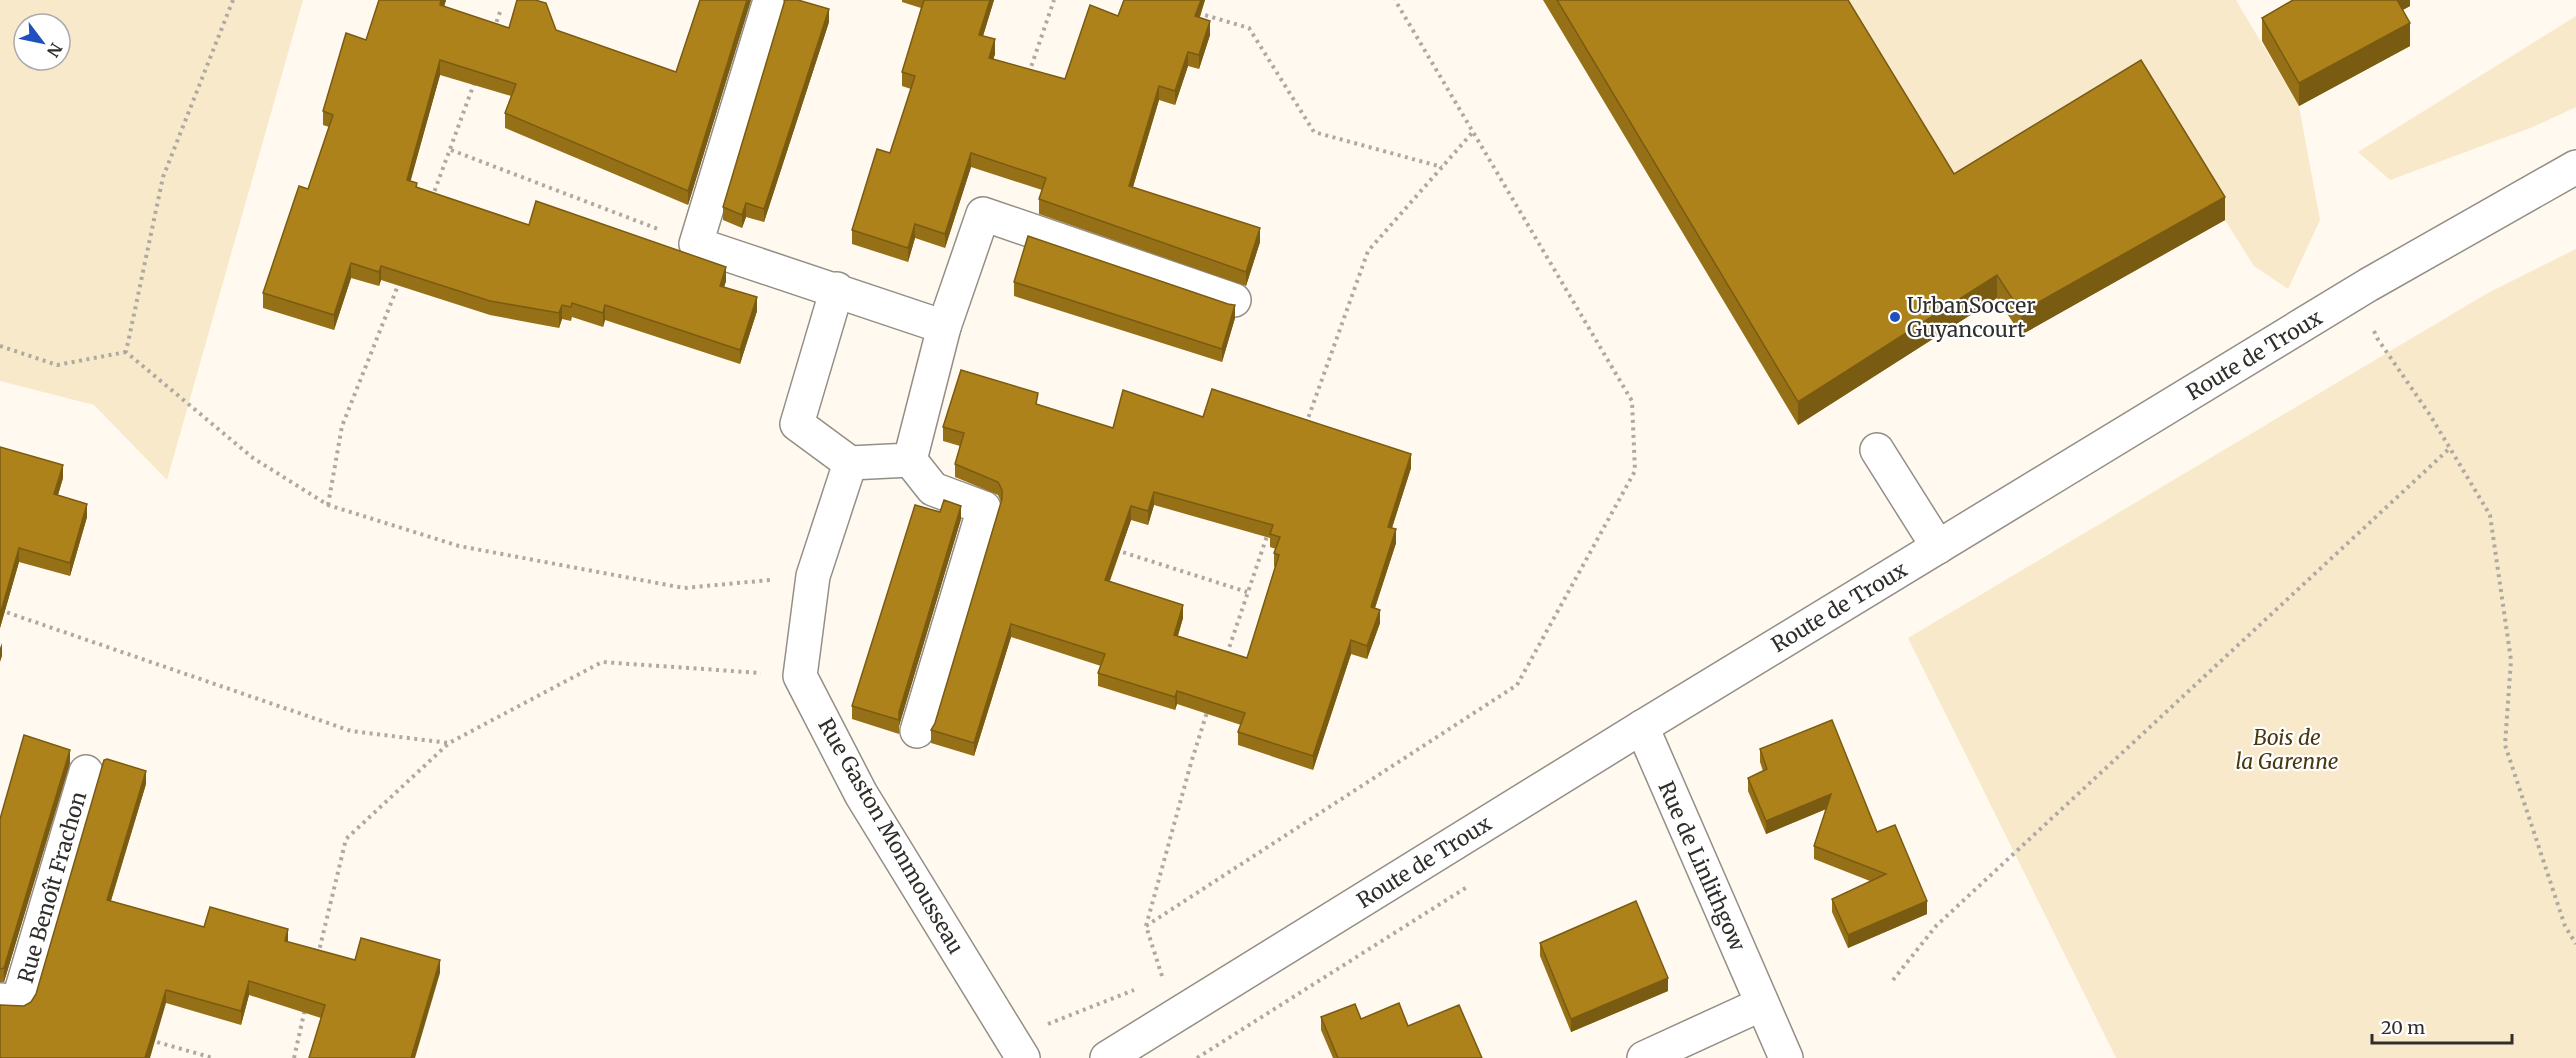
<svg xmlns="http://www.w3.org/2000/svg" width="2576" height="1058" viewBox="0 0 2576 1058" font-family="Merriweather,serif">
  <rect width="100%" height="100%" fill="#fff9f0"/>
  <g fill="#f9e9cb" fill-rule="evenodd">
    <path d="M0,0H303L167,480L94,405L0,381ZM24,24H60V60H24Z"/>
    <polygon points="1833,0 2236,0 2299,106 2320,220 2288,289 2254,266 2225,220 1954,197"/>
    <polygon points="2576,16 2576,107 2533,127 2390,180 2358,152"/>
    <polygon points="2576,249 2576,1058 2116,1058 1908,638 2486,294"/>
  </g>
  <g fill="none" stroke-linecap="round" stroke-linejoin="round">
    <g stroke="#938e86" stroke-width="36">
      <g id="minor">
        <polyline points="768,7 696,244 944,327 910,460 850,463 797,424 837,289"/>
        <polyline points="944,327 983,214 1234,300"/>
        <polyline points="1877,450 1938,547"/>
        <polyline points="910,460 933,489 984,508 917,731"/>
        <polyline points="850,463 813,576 800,676 861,794 1023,1058"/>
        <polyline points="1642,727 1786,1058"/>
        <polyline points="0,1000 18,1002 86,772"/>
        <polyline points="1107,1058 1642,727 2368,285 2576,167"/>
        <polyline points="1644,1058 1762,1004"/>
      </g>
    </g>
    <g stroke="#aeaaa3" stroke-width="4" stroke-dasharray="3 4.5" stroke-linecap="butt">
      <polyline points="233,0 163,177 126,352 253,458 328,505 459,546 684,588 770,580"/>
      <polyline points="1198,13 1249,28 1314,132 1442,167"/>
      <polyline points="494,29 500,12"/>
      <polyline points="1029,73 1054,0"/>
      <polyline points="451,150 658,229"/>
      <polyline points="432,198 475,81"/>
      <polyline points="2374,331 2377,338 2430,415 2490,515 2511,660 2505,745 2565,926 2576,944"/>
      <polyline points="0,346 57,365 126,352"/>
      <polyline points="1306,424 1368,251 1472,133"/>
      <polyline points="328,505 342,426 399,283"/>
      <polyline points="1116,550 1247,592"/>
      <polyline points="0,610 351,731 449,743"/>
      <polyline points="1227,654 1268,533"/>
      <polyline points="1146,926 1517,685 1635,471 1632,401 1395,0"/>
      <polyline points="318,955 346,839 449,743 602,662 761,673"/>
      <polyline points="1162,976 1146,926 1191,763 1208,709"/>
      <polyline points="1893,980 1936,926 2450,448"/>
      <polyline points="1048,1024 1134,990"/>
      <polyline points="150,1040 213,1058"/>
      <polyline points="294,1058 305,1009"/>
      <polyline points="1197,1058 1467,887"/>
    </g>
    <use href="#minor" stroke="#fff" stroke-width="33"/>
  </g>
  <g fill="#967016" fill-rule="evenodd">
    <polygon points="379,0 446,0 444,7 509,28 556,30 676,72 700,0 751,0 688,205 505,128 505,113 511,96 440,75 410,181 417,188 529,225 726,281 724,287 757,311 740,364 605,320 603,327 572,317 571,321 562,319 559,328 490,315 381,280 379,286 351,278 334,330 263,308 263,293 308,189 329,127 323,125 323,111 366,40"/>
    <polygon points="902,0 994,0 983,36 995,54 993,60 1065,79 1118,16 1124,0 1205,0 1200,17 1210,35 1199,69 1188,66 1175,105 1159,100 1133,187 1260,242 1246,286 1039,214 1039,199 1042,190 971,167 945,248 915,238 908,262 852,244 852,230 890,153 911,89 902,86 902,72 921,8 902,2"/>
    <polygon points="1543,0 1848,0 1954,174 2225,220 2021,335 1997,298 1798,425"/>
    <polygon points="2410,0 2410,6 2403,10 2410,46 2299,106 2262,41 2262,18"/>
    <polygon points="829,22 764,222 746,217 742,228 723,220 723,207"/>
    <polygon points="1014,282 1235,318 1222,362 1014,296"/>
    <path d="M1038,405L1113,428L1203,417L1411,468L1392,528L1396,543L1375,608L1380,623L1367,659L1351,654L1313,770L1238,745V732L1241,725L1177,704L1175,710L1098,686V673L1101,666L1011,637L974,756L931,743V730L935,723L1001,502L998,495L955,477V464L960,446L943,441V427ZM1154,505L1270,538V547L1276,549L1274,553V566L1275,567L1247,658L1178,636L1183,618L1110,581L1131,520L1148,525Z"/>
    <polygon points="0,447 63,478 58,495 87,517 70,576 19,562 0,628"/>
    <polygon points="961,519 899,726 899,734 852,719 852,706"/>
    <polygon points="1760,749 1877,832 1927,914 1848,948 1832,912 1832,899 1870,881 1814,859 1814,846 1826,809 1766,834 1748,791 1748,778 1763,771 1760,762"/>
    <polygon points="70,763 4,982 0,982 0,819"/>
    <polygon points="146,784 111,901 204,927 288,942 355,960 440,973 321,1018 249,995 241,1025 166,1003 24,1006 31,1002 36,994"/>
    <polygon points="1540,943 1668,991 1571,1032 1540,956"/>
    <polygon points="1321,1017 1361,1019 1408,1026 1482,1058 1333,1058 1321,1030"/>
  </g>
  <g fill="#7a5b12">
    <polygon points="441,0 446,0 440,19 440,5"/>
    <polygon points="747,0 751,0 688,205 688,191"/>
    <polygon points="990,0 994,0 979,49 979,35"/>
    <polygon points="1201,0 1205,0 1195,30 1195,16"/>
    <polygon points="2393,0 2410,0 2410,6 2393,15"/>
    <polygon points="829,9 829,22 764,222 764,209"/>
    <polygon points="1210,21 1210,35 1199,69 1199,55"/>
    <polygon points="2410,23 2410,46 2299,106 2299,83"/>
    <polygon points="995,39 995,54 989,72 989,58"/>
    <polygon points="1188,52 1188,66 1175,105 1175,91"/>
    <polygon points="440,60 440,75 407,194 407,180"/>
    <polygon points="1159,86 1159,100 1129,200 1129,186"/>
    <polygon points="971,153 971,167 945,248 945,234"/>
    <polygon points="2225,197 2225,220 2021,335 2021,312"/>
    <polygon points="746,203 746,217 742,228 742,215"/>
    <polygon points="915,224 915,238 908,262 908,248"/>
    <polygon points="1260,228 1260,242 1246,286 1246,272"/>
    <polygon points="351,263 351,278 334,330 334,315"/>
    <polygon points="381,266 381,280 379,286 379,272"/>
    <polygon points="726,267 726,281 720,300 720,286"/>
    <polygon points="1997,275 1997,298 1798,425 1798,402"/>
    <polygon points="757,297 757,311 740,364 740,350"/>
    <polygon points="562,305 562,319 559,328 559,313"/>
    <polygon points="605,305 605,320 603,327 603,313"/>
    <polygon points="1235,305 1235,318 1222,362 1222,349"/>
    <polygon points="1411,454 1411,468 1388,540 1388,527"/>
    <polygon points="63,465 63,478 54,508 54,494"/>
    <polygon points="1154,492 1154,505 1148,525 1148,511"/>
    <polygon points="87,504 87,517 70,576 70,563"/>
    <polygon points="961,506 961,519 899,726 899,734 899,712"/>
    <polygon points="1131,506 1131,520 1105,593 1105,580"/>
    <polygon points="1396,529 1396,543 1371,620 1371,607"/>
    <polygon points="19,548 19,562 0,628 0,615"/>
    <polygon points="1183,605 1183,618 1174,648 1174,635"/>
    <polygon points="1380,610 1380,623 1367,659 1367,646"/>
    <polygon points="1011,624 1011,637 974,756 974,743"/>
    <polygon points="1351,640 1351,654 1313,770 1313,756"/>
    <polygon points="2,643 2,656 0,662 0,648"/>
    <polygon points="1177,691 1177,704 1175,710 1175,697"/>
    <polygon points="70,750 70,763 4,982 4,968"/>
    <polygon points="146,771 146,784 107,913 107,900"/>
    <polygon points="1831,794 1831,807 1766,834 1766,821"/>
    <polygon points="1927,901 1927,914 1848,948 1848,935"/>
    <polygon points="288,929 288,943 285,941"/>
    <polygon points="440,960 440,973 415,1058 411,1058"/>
    <polygon points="1668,978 1668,991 1571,1032 1571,1019"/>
    <polygon points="249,981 249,995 241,1025 241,1011"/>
    <polygon points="166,990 166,1003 150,1058 145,1058"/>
  </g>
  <g fill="#ae821a" stroke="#7a5b12" stroke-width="1.5" fill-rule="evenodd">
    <polygon points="379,0 441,0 440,5 509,28 517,0 535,0 546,3 556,30 676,72 700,0 747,0 688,191 505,113 516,84 440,60 407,180 417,183 416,187 529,225 536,201 726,267 720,286 757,297 740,350 605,305 603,313 572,303 571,307 562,305 559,313 490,301 381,266 379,272 351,263 334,315 263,293 299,186 308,189 333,115 323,111 346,33 366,40"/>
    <polygon points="785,0 798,0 829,9 764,209 746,203 742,215 723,207"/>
    <polygon points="924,0 990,0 979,35 995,39 989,58 1065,79 1090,5 1118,16 1124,0 1201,0 1195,16 1210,21 1199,55 1188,52 1175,91 1159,86 1129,186 1260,228 1246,272 1039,199 1046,178 971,153 945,234 915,224 908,248 852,230 877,149 890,153 915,76 902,72"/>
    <polygon points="1557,0 1848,0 1954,174 2141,60 2225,197 2021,312 1997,275 1798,402"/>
    <polygon points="2293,0 2397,0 2410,23 2299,83 2262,18"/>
    <polygon points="1028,236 1228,304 1235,305 1222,349 1014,282"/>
    <path d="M961,370L1038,393L1036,404L1113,428L1123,390L1203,417L1212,389L1411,454L1388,527L1396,529L1371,607L1380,610L1367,646L1351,640L1313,756L1238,732L1245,713L1177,691L1175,697L1098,673L1105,654L1011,624L974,743L931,730L935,723L1002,499V490L998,482L955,464L964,433L943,427ZM1154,492L1273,525L1270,534L1280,537L1274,553L1279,555L1247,658L1174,635L1183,605L1105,580L1131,506L1148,511Z"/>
    <polygon points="0,447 63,465 54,494 87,504 70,563 19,548 0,615"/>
    <polygon points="944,500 961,506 899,712 899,720 852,706 915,505 940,512"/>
    <polygon points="1832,720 1877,832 1895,825 1927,901 1848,935 1832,899 1886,874 1814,846 1831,794 1766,821 1748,778 1767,769 1760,749"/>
    <polygon points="24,735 70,750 4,968 0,969 0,819"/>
    <polygon points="107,759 146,771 107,900 204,927 210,907 288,929 285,941 355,960 361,938 440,960 411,1058 309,1058 325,1005 249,981 241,1011 166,990 145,1058 0,1058 0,1005 24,1006 31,1002 36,994 104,760"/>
    <polygon points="1636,901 1668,978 1571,1019 1540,943"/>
    <polygon points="1399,1003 1408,1026 1459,1005 1482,1058 1338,1058 1321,1017 1355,1004 1361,1019"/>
  </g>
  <circle fill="#1e50be" stroke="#fff" stroke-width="2" cx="1895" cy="317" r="6"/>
  <g text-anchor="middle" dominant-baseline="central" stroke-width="4.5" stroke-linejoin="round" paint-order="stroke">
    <g font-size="21" fill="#302e2b" stroke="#fff" text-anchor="start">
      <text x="1907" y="305">UrbanSoccer<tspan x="1907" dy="24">Guyancourt</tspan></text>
    </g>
    <g font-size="21" fill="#302e2b" stroke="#fff">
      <text transform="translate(2254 355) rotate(-31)">Route de Troux</text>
      <text transform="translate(1839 607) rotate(-31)">Route de Troux</text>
      <text transform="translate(891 836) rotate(60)">Rue Gaston Monmousseau</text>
      <text transform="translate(1424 862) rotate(-32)">Route de Troux</text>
      <text transform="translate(1702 866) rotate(66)">Rue de Linlithgow</text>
      <text transform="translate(52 887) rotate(-74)">Rue Benoît Frachon</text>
    </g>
    <g font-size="21" font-style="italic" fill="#49370f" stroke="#fff">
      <text x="2287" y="737">Bois de<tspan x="2287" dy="24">la Garenne</tspan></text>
    </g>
  </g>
  <g transform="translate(42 42) rotate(122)"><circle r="28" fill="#ffffff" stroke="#acabaa" stroke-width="1.5"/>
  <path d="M0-4.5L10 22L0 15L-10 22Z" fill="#1e50be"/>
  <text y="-9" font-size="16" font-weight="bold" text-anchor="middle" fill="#302e2b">N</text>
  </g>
  <path d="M2372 1034v9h140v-9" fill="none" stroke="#302e2b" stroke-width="3"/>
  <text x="2381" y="1034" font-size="18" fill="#302e2b" stroke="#ffffff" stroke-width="4.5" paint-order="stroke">20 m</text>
</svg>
